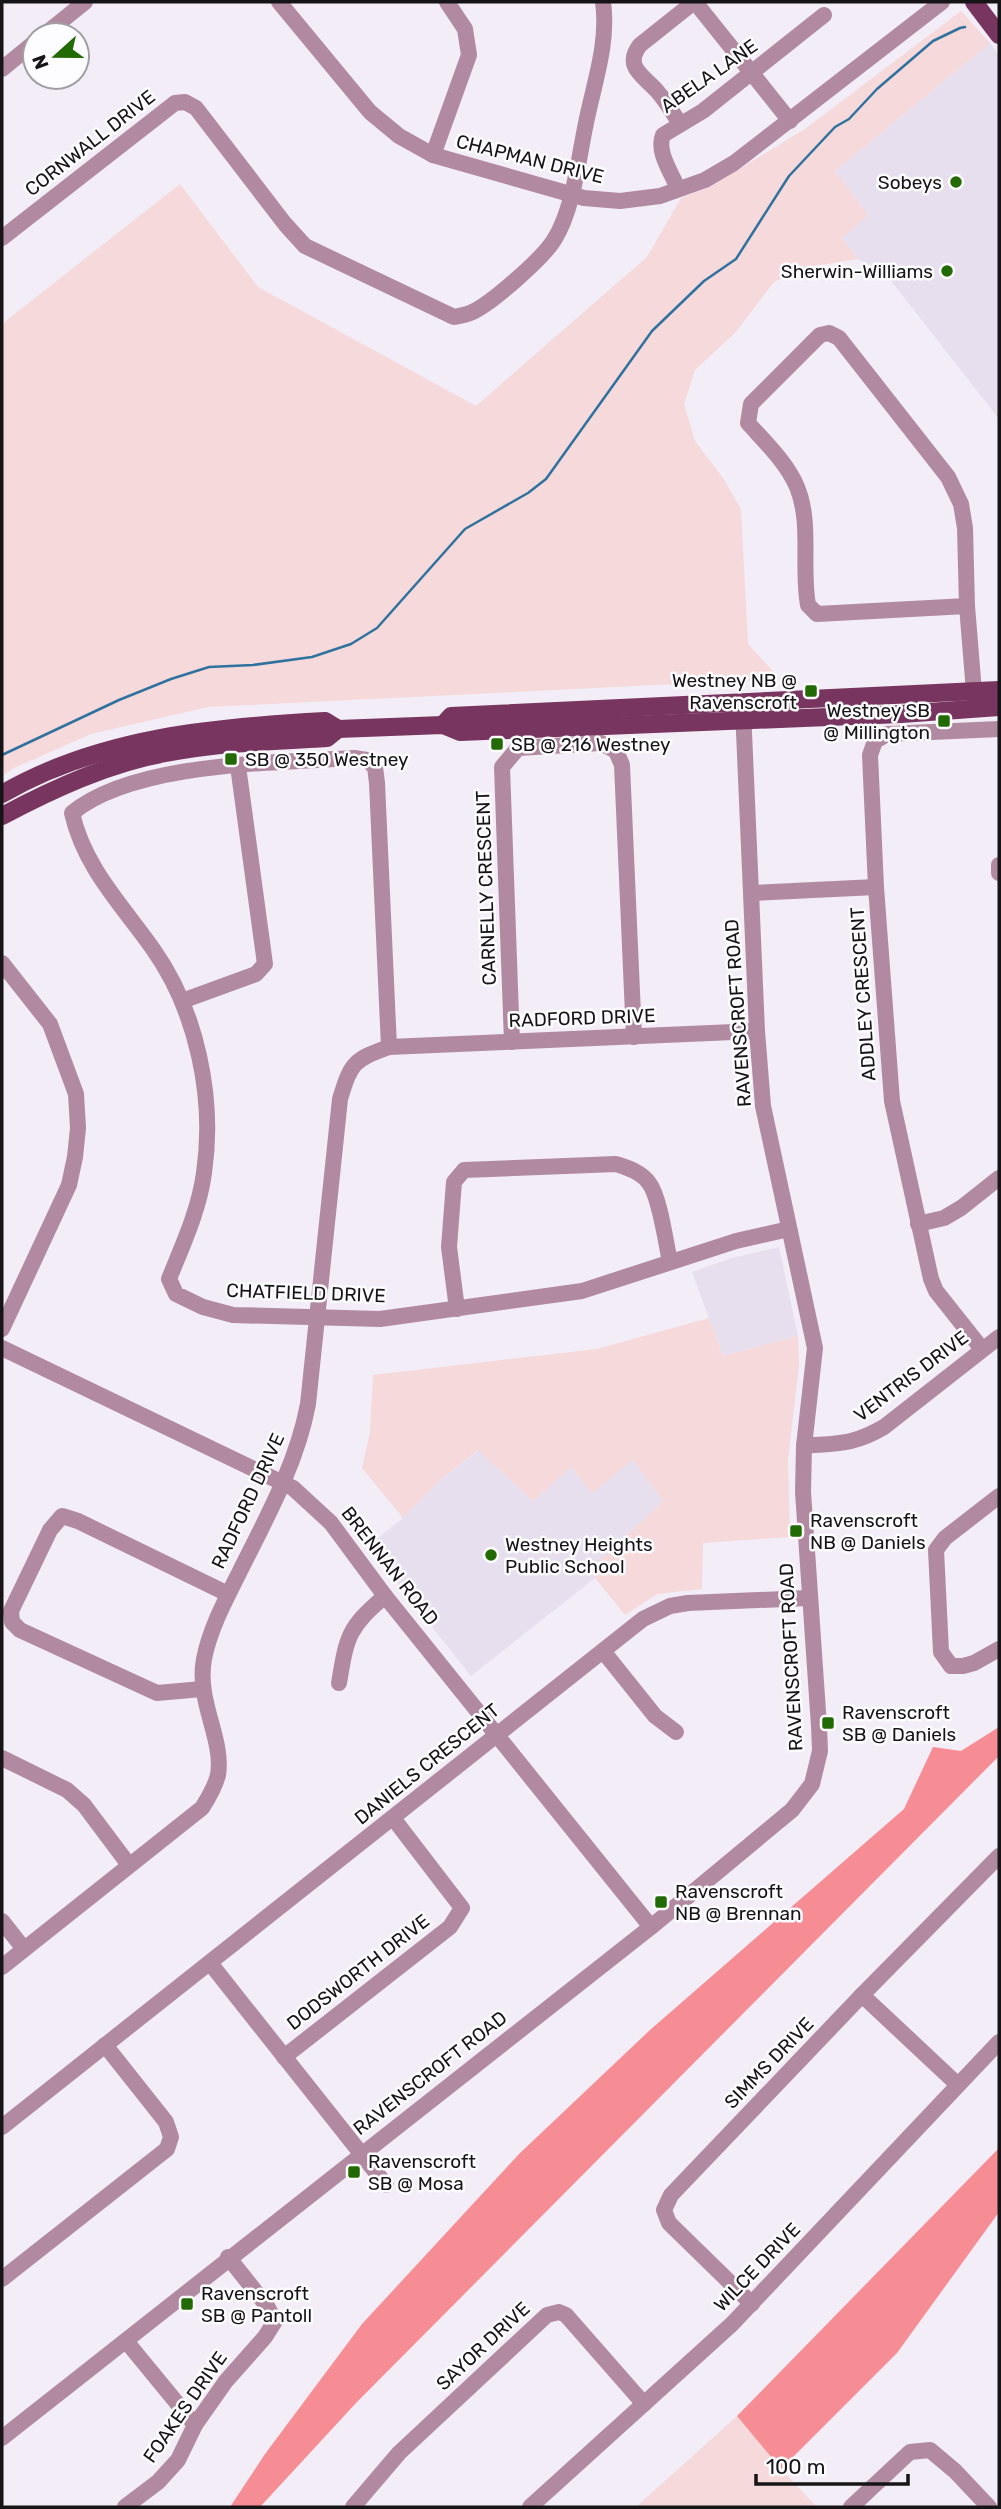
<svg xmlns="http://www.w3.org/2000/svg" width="1001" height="2509" viewBox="0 0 1001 2509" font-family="Rubik,sans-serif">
  <rect width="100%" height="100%" fill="#f2edf6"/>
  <g fill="#e7dfee">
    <polygon points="990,43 999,55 999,419 885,273 858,259 842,238 835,171"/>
    <polygon points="779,1247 798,1336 723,1356 692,1272 732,1258"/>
    <polygon points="479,1450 533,1501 571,1466 633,1460 663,1501 598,1563 595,1578 471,1676 368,1546 403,1518 440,1480"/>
  </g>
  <g fill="#f6d9da">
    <polygon points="961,11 990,43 835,171 868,215 842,238 858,259 809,267 774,282 735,333 695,370 684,404 695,441 723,478 741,509 748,644 780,679 208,707 91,734 14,768 2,776 2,324 180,184 258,287 476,406 647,257 681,198 710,187 805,129"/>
    <polygon points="709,1318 723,1356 798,1336 799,1365 788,1460 790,1537 703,1543 702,1589 657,1594 625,1615 595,1578 597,1563 663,1501 633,1460 592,1493 571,1467 533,1501 478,1450 440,1480 403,1518 362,1468 370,1432 373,1375 597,1349"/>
    <polygon points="737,2416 781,2469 817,2507 636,2507"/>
  </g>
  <g fill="#f68d94">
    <polygon points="999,1727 999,1756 356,2403 260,2507 230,2507 265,2454 362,2324 519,2154 650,2030 904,1809 933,1747 961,1751"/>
    <polygon points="999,2148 999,2212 897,2353 781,2469 737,2416"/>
  </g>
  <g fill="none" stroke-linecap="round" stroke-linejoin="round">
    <polyline stroke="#30729f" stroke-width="2.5" points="2,755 119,700 171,679 209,667 253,665 312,657 351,644 377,628 465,529 528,493 546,479 652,331 704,281 736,259 789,176 835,127 849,119 877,89 933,41 960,28 965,27"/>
    <g stroke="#b18aa1" stroke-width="16">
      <polyline points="279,2 370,112 399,136 433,155 584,198 620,201 660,196 705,180 734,163 942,2"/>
      <polyline points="695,2 790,121"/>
      <polyline points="44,35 85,2"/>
      <polyline points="2,69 35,42"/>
      <path d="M680,124C673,113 666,101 657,91C644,76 623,67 640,45L694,2"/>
      <polyline points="433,155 469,55 465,29 447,2"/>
      <path d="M678,189C672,173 656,152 663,135L703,111L824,15"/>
      <path d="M2,238L175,103L185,102L196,108L285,224L305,246L454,317C459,316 465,315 470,313C489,306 543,258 554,240C573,210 578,162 585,128C593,85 609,45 603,2"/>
      <path d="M967,606L817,614L808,605C801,567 812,523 797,487C787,463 765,442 748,423L751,404L820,335L829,333L839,338L948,477L961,504L965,528L967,606L975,704"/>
      <polyline points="999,865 999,873"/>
      <polyline points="752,893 876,887"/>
      <polyline points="2,963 50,1024 76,1094 78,1128 75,1157 69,1185 2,1329"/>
      <polyline points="182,1001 256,974 265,964 238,766"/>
      <polyline points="512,1042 502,767 518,748 601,743 616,751 622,765 634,1037"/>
      <path d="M389,1047L377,783L375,767L367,760L354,758C275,763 134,762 72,813C84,867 122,905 153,949C197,1011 215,1098 204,1173C199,1210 183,1244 169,1279L176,1294L203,1307L233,1315L380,1319L582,1291L736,1241L789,1229"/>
      <polyline points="918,1224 944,1218 961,1208 999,1178"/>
      <path d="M457,1309L449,1247L454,1182L464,1170L616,1164C628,1168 641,1172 649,1183C660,1197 666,1244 670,1262"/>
      <polyline points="2,1348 293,1488 331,1523 385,1596 651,1927"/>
      <polyline points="982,1349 936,1291 931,1279 892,1101 876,887 870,755 875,741 887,734 999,729"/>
      <path d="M804,1446C839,1443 853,1445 884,1427L999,1337"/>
      <polyline points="999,1496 945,1538 936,1550 941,1652 951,1666 963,1666 974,1663 999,1649"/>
      <polyline points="603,1651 655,1716 676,1732"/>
      <path d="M339,1683C347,1635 348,1628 385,1596"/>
      <polyline points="202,1689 157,1693 20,1630 12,1622 11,1611 50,1530 62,1516 78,1521 228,1594"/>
      <polyline points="2,1758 67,1790 84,1805 129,1865"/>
      <polyline points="2,1921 24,1949"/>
      <polyline points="210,1963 386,2185"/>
      <path d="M2,1967L202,1808C209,1797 215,1787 218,1775C224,1739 196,1701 204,1659C210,1628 226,1599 240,1571C267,1517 297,1463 308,1404L340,1099C351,1063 353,1060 389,1047L757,1031"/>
      <polyline points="862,1995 958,2085"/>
      <polyline points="284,2057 450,1927 462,1908 393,1818"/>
      <polyline points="2,2127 643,1619 670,1606 688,1603 808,1598"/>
      <polyline points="2,2279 167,2149 171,2137 166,2122 105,2045"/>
      <polyline points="752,2304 669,2223 664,2210 671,2195 862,1995 999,1856"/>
      <polyline points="126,2341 195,2425"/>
      <polyline points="2,2438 651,1927 792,1810 812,1784 820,1751 819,1726 803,1492 804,1446 815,1348 763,1106 757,1031 743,709"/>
      <polyline points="125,2507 158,2482 178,2460 195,2425 226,2381 265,2337 275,2321 267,2306 228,2257"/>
      <polyline points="353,2507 399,2453 547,2315 559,2312 566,2315 644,2404"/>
      <polyline points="530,2507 732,2324 999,2042"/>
      <polyline points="851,2507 910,2452 930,2450 955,2471 989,2507"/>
    </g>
    <g stroke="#773560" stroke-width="18">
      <polyline points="974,2 999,35"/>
      <polyline points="443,725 451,716 999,690"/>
      <path d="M2,794C100,737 215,727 325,721L338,729L443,725L460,732L901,714L999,707"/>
      <path d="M2,816C53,789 109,763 166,753C219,743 273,741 327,738L338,729"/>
    </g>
  </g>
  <g fill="#226a04" stroke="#fdfcfe" stroke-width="2.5">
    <circle cx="956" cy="182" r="7"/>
    <circle cx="947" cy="271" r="7"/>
    <rect x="804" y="684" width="14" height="14" rx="3.5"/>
    <rect x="937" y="714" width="14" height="14" rx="3.5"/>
    <rect x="490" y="737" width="14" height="14" rx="3.5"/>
    <rect x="224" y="752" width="14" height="14" rx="3.5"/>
    <rect x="789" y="1524" width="14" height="14" rx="3.5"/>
    <circle cx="491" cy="1555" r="7"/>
    <rect x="821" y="1716" width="14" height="14" rx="3.5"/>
    <rect x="654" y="1895" width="14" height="14" rx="3.5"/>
    <rect x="347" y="2165" width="14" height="14" rx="3.5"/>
    <rect x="180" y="2297" width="14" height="14" rx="3.5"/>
  </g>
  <g text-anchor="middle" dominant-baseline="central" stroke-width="5" stroke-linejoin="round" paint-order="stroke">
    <g font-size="19" fill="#161417" stroke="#fdfcfe">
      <text transform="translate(709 76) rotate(-35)">ABELA LANE</text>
      <text transform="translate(90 143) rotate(-38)">CORNWALL DRIVE</text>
      <text transform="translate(530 159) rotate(14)">CHAPMAN DRIVE</text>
      <text transform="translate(486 888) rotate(-92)">CARNELLY CRESCENT</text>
      <text transform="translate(863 994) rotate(-94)">ADDLEY CRESCENT</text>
      <text transform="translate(738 1013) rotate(-94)">RAVENSCROFT ROAD</text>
      <text transform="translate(582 1018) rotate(-2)">RADFORD DRIVE</text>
      <text transform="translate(306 1293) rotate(2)">CHATFIELD DRIVE</text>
      <text transform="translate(911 1376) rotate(-37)">VENTRIS DRIVE</text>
      <text transform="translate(248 1501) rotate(-65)">RADFORD DRIVE</text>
      <text transform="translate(390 1566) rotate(52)">BRENNAN ROAD</text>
      <text transform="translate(791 1657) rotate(-93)">RAVENSCROFT ROAD</text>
      <text transform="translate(427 1764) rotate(-39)">DANIELS CRESCENT</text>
      <text transform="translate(358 1972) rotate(-38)">DODSWORTH DRIVE</text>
      <text transform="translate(769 2063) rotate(-46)">SIMMS DRIVE</text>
      <text transform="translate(430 2073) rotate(-38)">RAVENSCROFT ROAD</text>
      <text transform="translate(757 2267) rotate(-46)">WILCE DRIVE</text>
      <text transform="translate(483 2346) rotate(-43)">SAYOR DRIVE</text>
      <text transform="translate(185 2407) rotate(-55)">FOAKES DRIVE</text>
    </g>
    <g font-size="19" fill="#161417" stroke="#fdfcfe" text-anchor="start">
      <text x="942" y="182" text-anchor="end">Sobeys</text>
      <text x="933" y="271" text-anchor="end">Sherwin-Williams</text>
      <text x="797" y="680" text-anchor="end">Westney NB @<tspan x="797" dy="22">Ravenscroft</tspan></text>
      <text x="930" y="710" text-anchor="end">Westney SB<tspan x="930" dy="22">@ Millington</tspan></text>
      <text x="511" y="744">SB @ 216 Westney</text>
      <text x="245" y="759">SB @ 350 Westney</text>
      <text x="810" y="1520">Ravenscroft<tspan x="810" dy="22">NB @ Daniels</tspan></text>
      <text x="505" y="1544">Westney Heights<tspan x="505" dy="22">Public School</tspan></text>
      <text x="842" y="1712">Ravenscroft<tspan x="842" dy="22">SB @ Daniels</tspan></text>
      <text x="675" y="1891">Ravenscroft<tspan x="675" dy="22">NB @ Brennan</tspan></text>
      <text x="368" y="2161">Ravenscroft<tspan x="368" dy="22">SB @ Mosa</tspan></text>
      <text x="201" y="2293">Ravenscroft<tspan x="201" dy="22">SB @ Pantoll</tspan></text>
    </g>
  </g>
  <rect width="1001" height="2509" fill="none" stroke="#161417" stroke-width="7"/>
  <g transform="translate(56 56) rotate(249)"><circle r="33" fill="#fdfcfe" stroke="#a19fa2" stroke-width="2"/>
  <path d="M0-5L12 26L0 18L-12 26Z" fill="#226a04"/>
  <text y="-10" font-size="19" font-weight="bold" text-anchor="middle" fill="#161417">N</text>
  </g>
  <path d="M756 2474v10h152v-10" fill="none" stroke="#161417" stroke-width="3.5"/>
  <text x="766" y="2474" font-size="21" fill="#161417" stroke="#fdfcfe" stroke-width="5" paint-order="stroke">100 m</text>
</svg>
